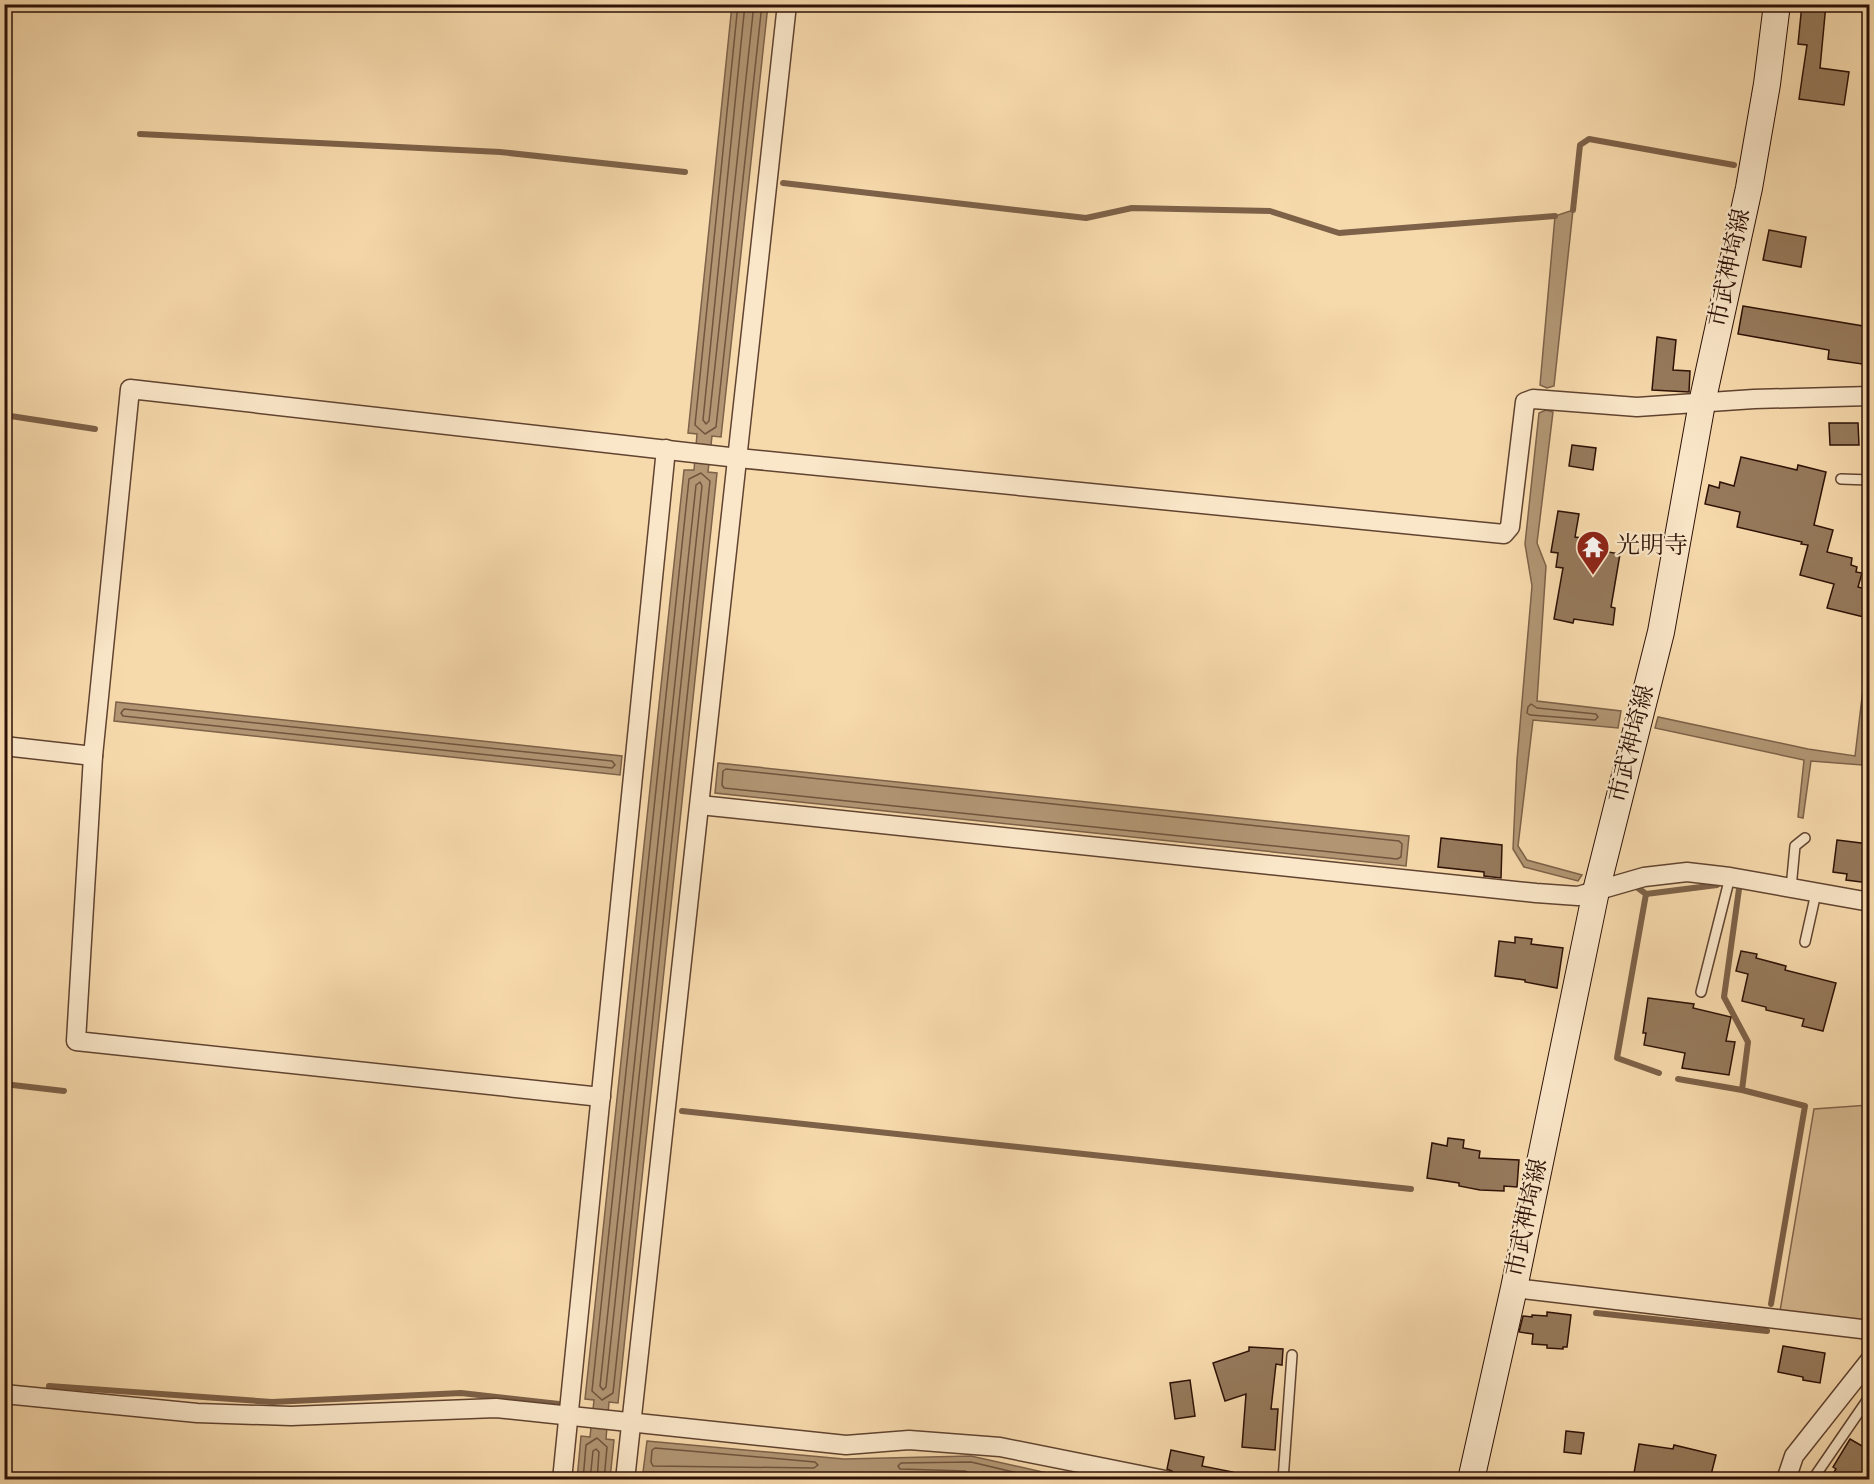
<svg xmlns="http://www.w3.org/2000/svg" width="1874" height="1484" viewBox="0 0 1874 1484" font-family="Vollkorn,'Noto Serif JP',serif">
  <rect width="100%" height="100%" fill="#f7daac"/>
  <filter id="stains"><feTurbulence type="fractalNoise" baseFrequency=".00333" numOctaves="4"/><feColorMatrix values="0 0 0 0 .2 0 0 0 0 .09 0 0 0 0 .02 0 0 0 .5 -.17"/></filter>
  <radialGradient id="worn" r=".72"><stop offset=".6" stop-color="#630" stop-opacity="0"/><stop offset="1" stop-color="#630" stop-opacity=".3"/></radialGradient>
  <polygon fill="#d5b890" stroke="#81644b" stroke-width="1.5" points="1869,1105 1869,1313 1864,1321 1780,1311 1814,1109"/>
  <g fill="#b29674" stroke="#7d6148" stroke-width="1.5">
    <polygon points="732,5 768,5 721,437 712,436 708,472 717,473 618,1403 609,1402 606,1439 614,1440 610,1479 577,1480 581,1436 590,1437 594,1400 585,1399 684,470 694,470 697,434 688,433"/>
    <polygon points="1573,210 1554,386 1547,388 1540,385 1555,216"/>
    <polygon points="1546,410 1553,412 1537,543 1546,566 1537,701 1621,711 1618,728 1533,720 1518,846 1527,860 1582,875 1578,881 1524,867 1513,849 1517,760 1532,586 1525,544 1539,413"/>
    <polygon points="1869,639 1870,701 1862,765 1811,761 1803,818 1798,817 1804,760 1655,728 1658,717 1808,749 1855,756"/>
    <polygon points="116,702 622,756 620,775 114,721"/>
    <polygon points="718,763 1409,836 1406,866 715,793"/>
    <polygon points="647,1441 844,1459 971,1456 1074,1479 977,1480 964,1476 643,1472"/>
  </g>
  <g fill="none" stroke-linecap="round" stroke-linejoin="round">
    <g stroke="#70543d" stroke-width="1.5">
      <polyline points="738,4 695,425 705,434 716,427 762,4"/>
      <polyline points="745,4 703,420 706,424 709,421 754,4"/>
      <polygon points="701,473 710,481 613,1393 602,1400 592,1391 689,479"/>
      <polygon points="700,482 702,486 606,1387 603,1390 600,1386 696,485"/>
      <polygon points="1531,704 1537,708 1596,714 1598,717 1595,720 1530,715 1527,713 1528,707"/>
      <polygon points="124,709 612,761 615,765 612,768 123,716 121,713"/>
      <polygon points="726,769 1399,841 1402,844 1401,857 1397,859 724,788 722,785 723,771"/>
      <polygon points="655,1448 815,1462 818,1465 814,1468 653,1466 651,1462 652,1450"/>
      <polyline points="583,1480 586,1445 597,1438 607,1447 604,1480"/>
      <polyline points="590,1480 593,1451 596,1449 599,1452 597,1480"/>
      <polyline points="972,1480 971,1474 965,1471 900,1469 898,1466 901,1463 971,1462 1047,1480"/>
    </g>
    <g stroke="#7d6148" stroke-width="6">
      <polyline points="140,134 500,152 685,172"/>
      <polyline points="783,183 1086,218 1132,208 1270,211 1339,233 1555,216"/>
      <polyline points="1573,210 1580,145 1589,139 1734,165"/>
      <polyline points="4,415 95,429"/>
      <polyline points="1638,888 1646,894 1617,1058 1659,1073"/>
      <polyline points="1739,889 1724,997 1748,1042 1742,1090"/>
      <polyline points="1646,894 1717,885"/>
      <polyline points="1678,1079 1742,1090 1805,1106 1771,1304"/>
      <polyline points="4,1084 64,1091"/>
      <polyline points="682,1111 1411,1189"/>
      <polyline points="1596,1313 1767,1331"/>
      <polyline points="49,1386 272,1402 461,1393 559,1404"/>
      <polyline points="1866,1480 1870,1475"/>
    </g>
  </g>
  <g fill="#967a5c" stroke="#2d1106" stroke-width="1.5">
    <polygon points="1802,4 1826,4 1820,68 1849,72 1844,105 1799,99 1807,45 1798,44"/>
    <polygon points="1769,230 1806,237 1801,267 1763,260"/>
    <polygon points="1743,306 1869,327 1869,365 1828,359 1829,350 1738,334"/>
    <polygon points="1657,337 1676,340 1673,370 1690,371 1689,392 1652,390"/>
    <polygon points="1829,423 1858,423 1859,445 1830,445"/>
    <polygon points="1572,445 1596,448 1593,470 1569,466"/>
    <polygon points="1741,457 1797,470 1798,465 1826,472 1814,525 1833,530 1827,552 1852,558 1851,565 1857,567 1856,572 1862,573 1858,587 1869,590 1864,617 1827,608 1834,584 1800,575 1808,545 1801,544 1802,542 1737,527 1740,512 1705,504 1709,485 1719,488 1720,482 1734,486"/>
    <polygon points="1558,511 1579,514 1575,537 1598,540 1597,550 1620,554 1611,607 1615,608 1613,625 1574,619 1573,623 1554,619 1563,568 1556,567 1558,553 1551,552"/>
    <polygon points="1441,838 1502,845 1501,878 1484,876 1484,872 1438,867"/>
    <polygon points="1837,840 1869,844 1869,883 1846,880 1847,874 1833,872"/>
    <polygon points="1515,937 1532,939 1531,944 1563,948 1557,988 1525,982 1525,980 1495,976 1499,941 1515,943"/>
    <polygon points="1741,951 1757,954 1756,958 1786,966 1785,970 1836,983 1823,1031 1802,1026 1804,1019 1766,1010 1766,1007 1742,1001 1748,974 1736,971"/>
    <polygon points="1648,998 1694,1004 1693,1008 1731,1017 1726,1041 1735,1042 1729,1075 1682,1068 1685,1053 1644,1045 1646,1033 1643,1033"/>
    <polygon points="1448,1138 1464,1140 1463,1148 1480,1151 1479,1158 1519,1160 1517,1187 1504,1186 1504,1191 1480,1190 1459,1186 1459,1183 1427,1178 1432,1143 1447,1146"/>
    <polygon points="1547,1312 1571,1315 1567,1347 1563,1347 1563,1349 1547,1348 1547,1345 1532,1344 1533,1334 1519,1332 1523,1316 1532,1317 1532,1315 1547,1316"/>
    <polygon points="1783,1346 1825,1353 1820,1383 1803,1380 1803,1377 1778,1372"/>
    <polygon points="1249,1347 1283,1349 1282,1365 1276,1364 1271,1409 1278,1409 1275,1450 1242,1447 1246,1394 1225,1401 1213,1363 1249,1351"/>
    <polygon points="1190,1380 1195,1416 1175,1419 1170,1383"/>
    <polygon points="1566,1431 1584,1433 1581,1454 1564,1452"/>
    <polygon points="1850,1439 1869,1450 1869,1460 1858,1479 1847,1479 1834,1472 1836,1469 1833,1467"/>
    <polygon points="1639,1444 1673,1449 1674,1445 1716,1455 1710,1479 1679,1473 1677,1479 1633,1479"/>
    <polygon points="1171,1450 1204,1457 1202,1466 1233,1472 1232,1479 1191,1479 1175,1476 1172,1471 1167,1469"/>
  </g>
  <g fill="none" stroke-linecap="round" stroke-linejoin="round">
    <g stroke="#604330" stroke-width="12">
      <g id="service">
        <polyline points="1841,479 1870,480"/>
        <polyline points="1791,888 1795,846 1805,838"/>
        <polyline points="1805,942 1816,893"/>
        <polyline points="1701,992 1730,877"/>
        <polyline points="1815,1476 1870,1396"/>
        <polyline points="1283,1480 1292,1355"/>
      </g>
    </g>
    <g stroke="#604330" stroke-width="21">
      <g id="minor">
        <polyline points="4,746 93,756"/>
        <polyline points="700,805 1536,893 1578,896 1644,877 1687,872 1730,877 1870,902"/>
        <polyline points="601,1097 76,1041 93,756 130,389 738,458 1504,534 1510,527 1525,402 1533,399 1637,407 1754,399 1870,396"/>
        <polyline points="1514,1288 1870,1330"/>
        <polyline points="4,1394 197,1413 291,1416 496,1408 846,1445 909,1440 1000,1447 1165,1480"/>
        <polyline points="562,1480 666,449"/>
        <polyline points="625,1480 787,4"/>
        <polyline points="1786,1480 1794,1456 1870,1360"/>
      </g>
    </g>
    <g stroke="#2d1106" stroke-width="28">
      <polyline id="secondary" points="1471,1480 1514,1288 1596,891 1661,632 1702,403 1749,188 1767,84 1777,4"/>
    </g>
    <use href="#service" stroke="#fae7c9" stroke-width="9"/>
    <use href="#minor" stroke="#fae7c9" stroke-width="18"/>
    <use href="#secondary" stroke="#fae7c9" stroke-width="26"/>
  </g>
  <defs>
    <g id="temple-pin" transform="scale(1.725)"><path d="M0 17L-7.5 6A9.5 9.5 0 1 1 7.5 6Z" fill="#8f2418" stroke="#fae7c9"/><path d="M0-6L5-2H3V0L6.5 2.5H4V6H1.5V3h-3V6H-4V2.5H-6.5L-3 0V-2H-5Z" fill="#fff"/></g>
  </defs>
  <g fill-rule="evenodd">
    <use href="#temple-pin" x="1593" y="547"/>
  </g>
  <g text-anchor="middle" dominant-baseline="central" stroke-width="4.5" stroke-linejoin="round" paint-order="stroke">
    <g font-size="24" fill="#2d1106" stroke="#fae7c9">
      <text transform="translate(1731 268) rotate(-78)">市武神埼線</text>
      <text transform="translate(1633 744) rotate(-76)">市武神埼線</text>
      <text transform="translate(1528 1218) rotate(-78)">市武神埼線</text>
    </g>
    <g font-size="24" fill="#2d1106" stroke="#fae7c9" text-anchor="start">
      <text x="1616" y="547">光明寺</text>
    </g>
  </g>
  <rect width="1874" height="1484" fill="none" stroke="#f7daac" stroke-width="24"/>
  <rect x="6" y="6" width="1862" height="1472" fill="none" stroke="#2d1106" stroke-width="3"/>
  <rect x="12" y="12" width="1850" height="1460" fill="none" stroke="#2d1106" stroke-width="1.5"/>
  <rect width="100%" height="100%" filter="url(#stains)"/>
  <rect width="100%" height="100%" fill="url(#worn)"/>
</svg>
